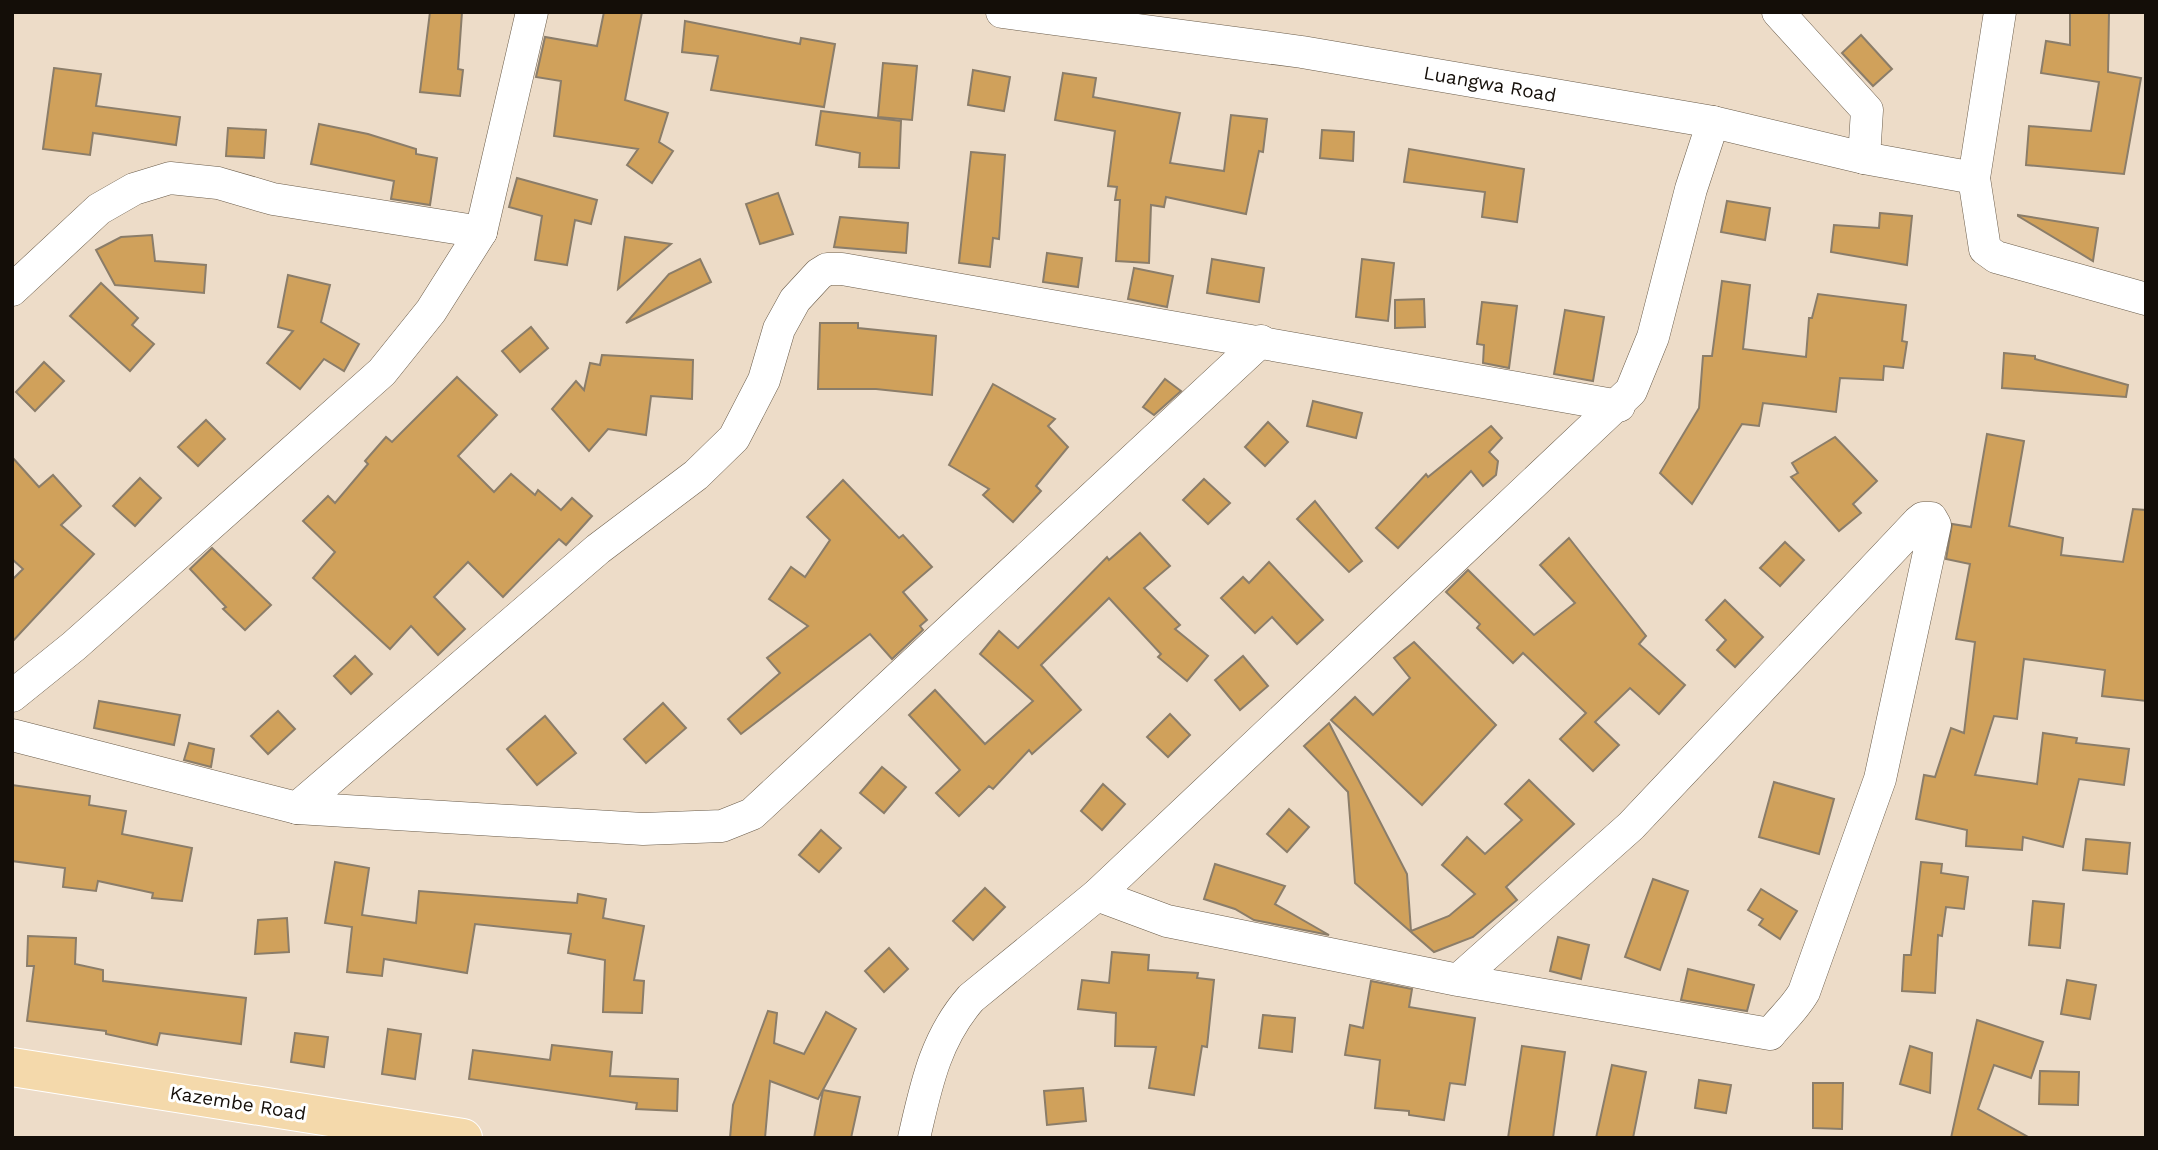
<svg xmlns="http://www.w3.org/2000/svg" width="2158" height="1150" viewBox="0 0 2158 1150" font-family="'Work Sans',sans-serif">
  <rect width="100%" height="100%" fill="#eddcc8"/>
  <g fill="#d0a15b" stroke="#8b7d69" stroke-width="2">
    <polygon points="430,12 462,12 458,69 463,70 460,96 420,92"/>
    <polygon points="604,12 642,12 625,100 668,113 659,142 673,151 652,183 627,165 638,149 554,136 561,81 536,77 545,37 597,46"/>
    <polygon points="2070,12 2109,12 2108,72 2141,78 2124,174 2026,165 2029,126 2091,131 2099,82 2041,73 2046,41 2070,45"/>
    <polygon points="685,21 800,44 801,38 835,44 824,107 711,90 718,56 682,52"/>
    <polygon points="1861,35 1892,69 1873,86 1842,53"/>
    <polygon points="883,63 917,66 912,120 878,117"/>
    <polygon points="54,68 101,74 96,106 180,117 176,145 93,133 90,155 43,149"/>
    <polygon points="973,70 1010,77 1004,111 968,105"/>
    <polygon points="1063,73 1096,78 1093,97 1180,113 1170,163 1224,171 1231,115 1267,119 1263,152 1259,151 1246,214 1166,197 1164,207 1151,205 1149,263 1116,261 1120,200 1115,200 1117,187 1108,186 1115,131 1055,120"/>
    <polygon points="821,111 901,121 899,168 859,167 860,153 816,145"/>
    <polygon points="319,124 368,134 416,149 416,154 437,158 430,205 391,199 394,181 311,164"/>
    <polygon points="228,128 266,130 264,158 226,156"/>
    <polygon points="1322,130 1354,132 1353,161 1320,158"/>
    <polygon points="1409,149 1524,169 1517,222 1482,217 1485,192 1404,182"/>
    <polygon points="971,152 1005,155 999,239 993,238 990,267 959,263"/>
    <polygon points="517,178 597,200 591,224 575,220 567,265 535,260 542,216 509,207"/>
    <polygon points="778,193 793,234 760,244 746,204"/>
    <polygon points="1727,201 1770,208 1765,240 1721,232"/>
    <polygon points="1880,213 1912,216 1907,265 1831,252 1834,225 1879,228"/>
    <polygon points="2018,215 2098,228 2093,261 2018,216"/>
    <polygon points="840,217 908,223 906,253 834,247"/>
    <polygon points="152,235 155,261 206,265 204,293 115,285 96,250 121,237"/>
    <polygon points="625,237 671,244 618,289"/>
    <polygon points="1047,253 1082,258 1078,287 1043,282"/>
    <polygon points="700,259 711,282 626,323 669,274"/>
    <polygon points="1212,259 1264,268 1259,302 1207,293"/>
    <polygon points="1362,259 1394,263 1388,321 1356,317"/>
    <polygon points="1134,268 1173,276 1167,307 1128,299"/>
    <polygon points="288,275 330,285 321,322 359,344 344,371 324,359 300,389 267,363 293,331 278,327"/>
    <polygon points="1722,281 1750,285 1743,349 1806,357 1809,318 1812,318 1818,294 1906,305 1902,341 1907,342 1903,368 1884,366 1883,380 1840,378 1836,412 1763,403 1759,426 1742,424 1692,504 1660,473 1699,408 1703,356 1712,356"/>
    <polygon points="101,283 138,318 132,325 154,344 130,371 70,316"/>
    <polygon points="1424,299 1425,327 1395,328 1395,300"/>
    <polygon points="1482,302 1517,306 1509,368 1483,363 1484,345 1477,344"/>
    <polygon points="1565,310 1604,317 1593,381 1554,374"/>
    <polygon points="820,323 858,323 858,328 936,336 932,395 876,389 818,389"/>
    <polygon points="531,327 548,348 520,372 502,351"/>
    <polygon points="2004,353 2035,356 2035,359 2128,385 2126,397 2002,388"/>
    <polygon points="602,355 693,360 692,399 651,396 646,435 608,429 589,451 552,409 576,381 584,390 590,363 600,365"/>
    <polygon points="44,362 64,381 35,411 16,392"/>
    <polygon points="457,377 497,415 458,456 494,492 511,474 535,495 538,490 561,510 572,498 592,516 566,545 559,539 503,597 468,562 434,597 465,629 438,655 411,626 390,649 313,578 335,552 303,521 328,496 335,503 368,464 365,461 386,437 392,442"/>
    <polygon points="1165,379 1181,391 1154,415 1143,407"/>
    <polygon points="993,384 1055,419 1048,426 1068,447 1036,486 1041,491 1013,522 983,495 989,489 949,465"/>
    <polygon points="1313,401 1362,413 1356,438 1307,426"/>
    <polygon points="206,420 225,439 198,466 178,447"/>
    <polygon points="1268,422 1288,442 1265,466 1245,447"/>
    <polygon points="1491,426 1502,438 1489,452 1498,461 1496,475 1483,486 1471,471 1398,548 1376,528 1426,474 1428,477"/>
    <polygon points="1987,434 2024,441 2009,526 2063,538 2061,555 2123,562 2133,509 2146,510 2146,701 2102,696 2105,670 2024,659 2017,719 1994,716 1975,775 2037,784 2043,733 2077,738 2076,743 2129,749 2124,785 2079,779 2063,847 2023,837 2022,850 1966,846 1967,830 1916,819 1924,775 1935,777 1951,728 1964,733 1975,642 1956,639 1970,564 1946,559 1952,524 1971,527"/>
    <polygon points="1835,437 1877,481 1853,504 1861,513 1839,531 1791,477 1798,473 1792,463"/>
    <polygon points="12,457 39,487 53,475 81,506 61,525 94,554 12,642 12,580 23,569 12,559"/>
    <polygon points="140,478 161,498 135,526 113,506"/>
    <polygon points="1204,479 1230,503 1208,524 1183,500"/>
    <polygon points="843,480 899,538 903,535 932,567 903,592 927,620 920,626 923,630 892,659 870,634 741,734 728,719 780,673 767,658 808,626 769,599 791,567 805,577 830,540 807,517"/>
    <polygon points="1315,501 1362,561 1349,572 1297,519"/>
    <polygon points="1140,533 1170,566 1144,588 1180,625 1175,629 1208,656 1187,681 1158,657 1161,654 1109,598 1041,665 1081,710 1032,754 1029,750 993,789 989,786 959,816 936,793 960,770 909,715 935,690 985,744 1033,701 980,654 999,631 1018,648 1107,557 1109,560"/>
    <polygon points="1569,538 1646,636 1639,644 1685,685 1659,714 1630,688 1595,722 1619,745 1593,771 1560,739 1586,713 1523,653 1513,663 1477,628 1480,624 1446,592 1468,570 1534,635 1575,603 1540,565"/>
    <polygon points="1785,542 1804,560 1780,586 1760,568"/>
    <polygon points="212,548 271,605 245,630 223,609 226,607 190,569"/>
    <polygon points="1269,562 1323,620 1297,644 1272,617 1255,633 1221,598 1243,577 1249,583"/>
    <polygon points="1725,600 1763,637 1735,667 1717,650 1726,640 1706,620"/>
    <polygon points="1414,642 1496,725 1422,805 1331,720 1355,697 1373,715 1410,678 1394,658"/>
    <polygon points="355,656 372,674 351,694 334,676"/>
    <polygon points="1243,656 1268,686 1240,710 1215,680"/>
    <polygon points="99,701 180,715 174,745 94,728"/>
    <polygon points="663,703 686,728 646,763 624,739"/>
    <polygon points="278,711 295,729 268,754 251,736"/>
    <polygon points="1170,714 1190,735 1168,757 1147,737"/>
    <polygon points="545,716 576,753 537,785 507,749"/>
    <polygon points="1329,723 1407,874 1411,931 1449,916 1475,894 1442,865 1467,837 1485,854 1522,820 1505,804 1529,780 1574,824 1506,887 1517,900 1473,937 1434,952 1355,883 1348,792 1304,746"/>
    <polygon points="189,743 214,749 211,767 184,760"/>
    <polygon points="882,767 906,787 884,813 860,793"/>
    <polygon points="1774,782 1834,799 1819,854 1759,837"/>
    <polygon points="1103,784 1125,804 1102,830 1081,811"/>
    <polygon points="12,785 90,796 89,805 126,811 122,834 192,848 182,901 152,898 153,893 98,881 96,891 63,887 65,868 12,861"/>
    <polygon points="1289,809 1309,827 1287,852 1267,834"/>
    <polygon points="821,830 841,848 819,872 799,855"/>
    <polygon points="2086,839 2130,843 2127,874 2083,870"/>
    <polygon points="335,862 369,868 362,915 416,923 419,891 577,903 578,894 606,899 603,918 644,926 634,980 644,981 642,1013 603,1012 605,960 568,953 571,934 475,924 467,973 384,959 382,976 347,972 352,927 325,923"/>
    <polygon points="1921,862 1942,864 1941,873 1968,877 1964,909 1946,907 1942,936 1938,935 1935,993 1902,991 1904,955 1911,955"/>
    <polygon points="1215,864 1285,886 1275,904 1329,935 1254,920 1235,909 1204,899"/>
    <polygon points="1653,879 1688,891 1660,970 1625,957"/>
    <polygon points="985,888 1005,907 973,940 953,921"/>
    <polygon points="1761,889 1797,911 1780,939 1759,925 1763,919 1748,910"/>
    <polygon points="2033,901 2064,904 2060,948 2029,945"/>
    <polygon points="287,918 289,952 255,954 258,920"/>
    <polygon points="28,936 76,938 75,964 103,970 103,981 246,998 241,1044 160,1033 157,1045 106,1034 106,1031 27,1021 34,966 27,966"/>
    <polygon points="1558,937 1589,945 1581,979 1550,971"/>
    <polygon points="889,948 908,969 884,992 865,971"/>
    <polygon points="1112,952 1149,955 1148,970 1198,973 1197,978 1214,980 1207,1047 1202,1046 1194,1095 1149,1088 1156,1047 1115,1046 1116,1013 1078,1009 1082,980 1109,983"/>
    <polygon points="1688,969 1754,985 1747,1011 1681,1000"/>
    <polygon points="2067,980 2096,985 2090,1019 2061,1014"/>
    <polygon points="1371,981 1412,989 1409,1007 1475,1018 1465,1085 1450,1083 1444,1120 1409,1115 1409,1111 1375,1108 1380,1060 1345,1055 1350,1025 1363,1028"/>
    <polygon points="768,1011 777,1013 774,1043 804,1054 826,1012 856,1029 818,1099 770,1081 765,1138 730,1138 733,1105"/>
    <polygon points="1263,1015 1295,1018 1292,1052 1259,1048"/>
    <polygon points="1977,1020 2043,1042 2031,1078 1994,1065 1978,1109 2030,1138 1951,1138"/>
    <polygon points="388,1029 421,1034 415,1079 382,1074"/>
    <polygon points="295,1033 328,1037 324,1067 291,1062"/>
    <polygon points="552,1045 612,1052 610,1076 678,1079 677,1111 636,1109 637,1103 469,1079 473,1050 550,1060"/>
    <polygon points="1522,1046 1565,1052 1553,1138 1508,1138"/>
    <polygon points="1910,1046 1932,1053 1930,1093 1900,1084"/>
    <polygon points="1612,1065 1646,1072 1633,1138 1596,1138"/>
    <polygon points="2040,1071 2079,1072 2078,1105 2039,1104"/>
    <polygon points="1699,1080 1731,1085 1726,1113 1695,1108"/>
    <polygon points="1813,1083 1843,1083 1842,1129 1813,1128"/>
    <polygon points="1083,1088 1086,1121 1047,1125 1044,1091"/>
    <polygon points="823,1090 860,1097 851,1138 814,1138"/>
  </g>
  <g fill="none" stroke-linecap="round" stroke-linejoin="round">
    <g stroke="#6a5c4a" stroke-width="33">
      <g id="minor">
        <polyline points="1002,12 1302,52 1713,122 1864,158 1974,178"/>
        <polyline points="1778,12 1867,110 1864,158"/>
        <polyline points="2000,12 1974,178 1985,249 1996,257 2146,299"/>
        <polyline points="12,290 99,209 134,189 170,178 218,183 273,199 481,232"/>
        <polyline points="12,696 74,646 382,372 431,311 481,232 532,12"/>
        <polyline points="12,735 297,808 598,549 696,475 734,438 764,380 779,329 795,300 819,274 827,269 842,269 1619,406"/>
        <polyline points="297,808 643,829 722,826 752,814 1261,341"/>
        <path d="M1097,895L1167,921L1458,980L1631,826L1918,522L1923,518H1931L1935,525L1880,779L1804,992C1795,1008 1781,1020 1770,1034L1458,980"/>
        <path d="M914,1138C926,1086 935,1039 971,998L1097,895L1631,391L1653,337L1691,189L1713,122"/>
      </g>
    </g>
    <g stroke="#fff" stroke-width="40">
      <polyline id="major" points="12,1067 463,1138"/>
    </g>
    <use href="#minor" stroke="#fff" stroke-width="32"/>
    <use href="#major" stroke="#f4d9ab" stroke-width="38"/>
  </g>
  <g text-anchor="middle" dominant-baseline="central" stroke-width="6" stroke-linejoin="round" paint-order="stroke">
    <g font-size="19" fill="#140e08" stroke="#fff">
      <text transform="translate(1490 84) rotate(10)">Luangwa Road</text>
      <text transform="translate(238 1103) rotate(9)">Kazembe Road</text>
    </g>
  </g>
  <rect width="2158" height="1150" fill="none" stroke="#140e08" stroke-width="28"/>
</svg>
